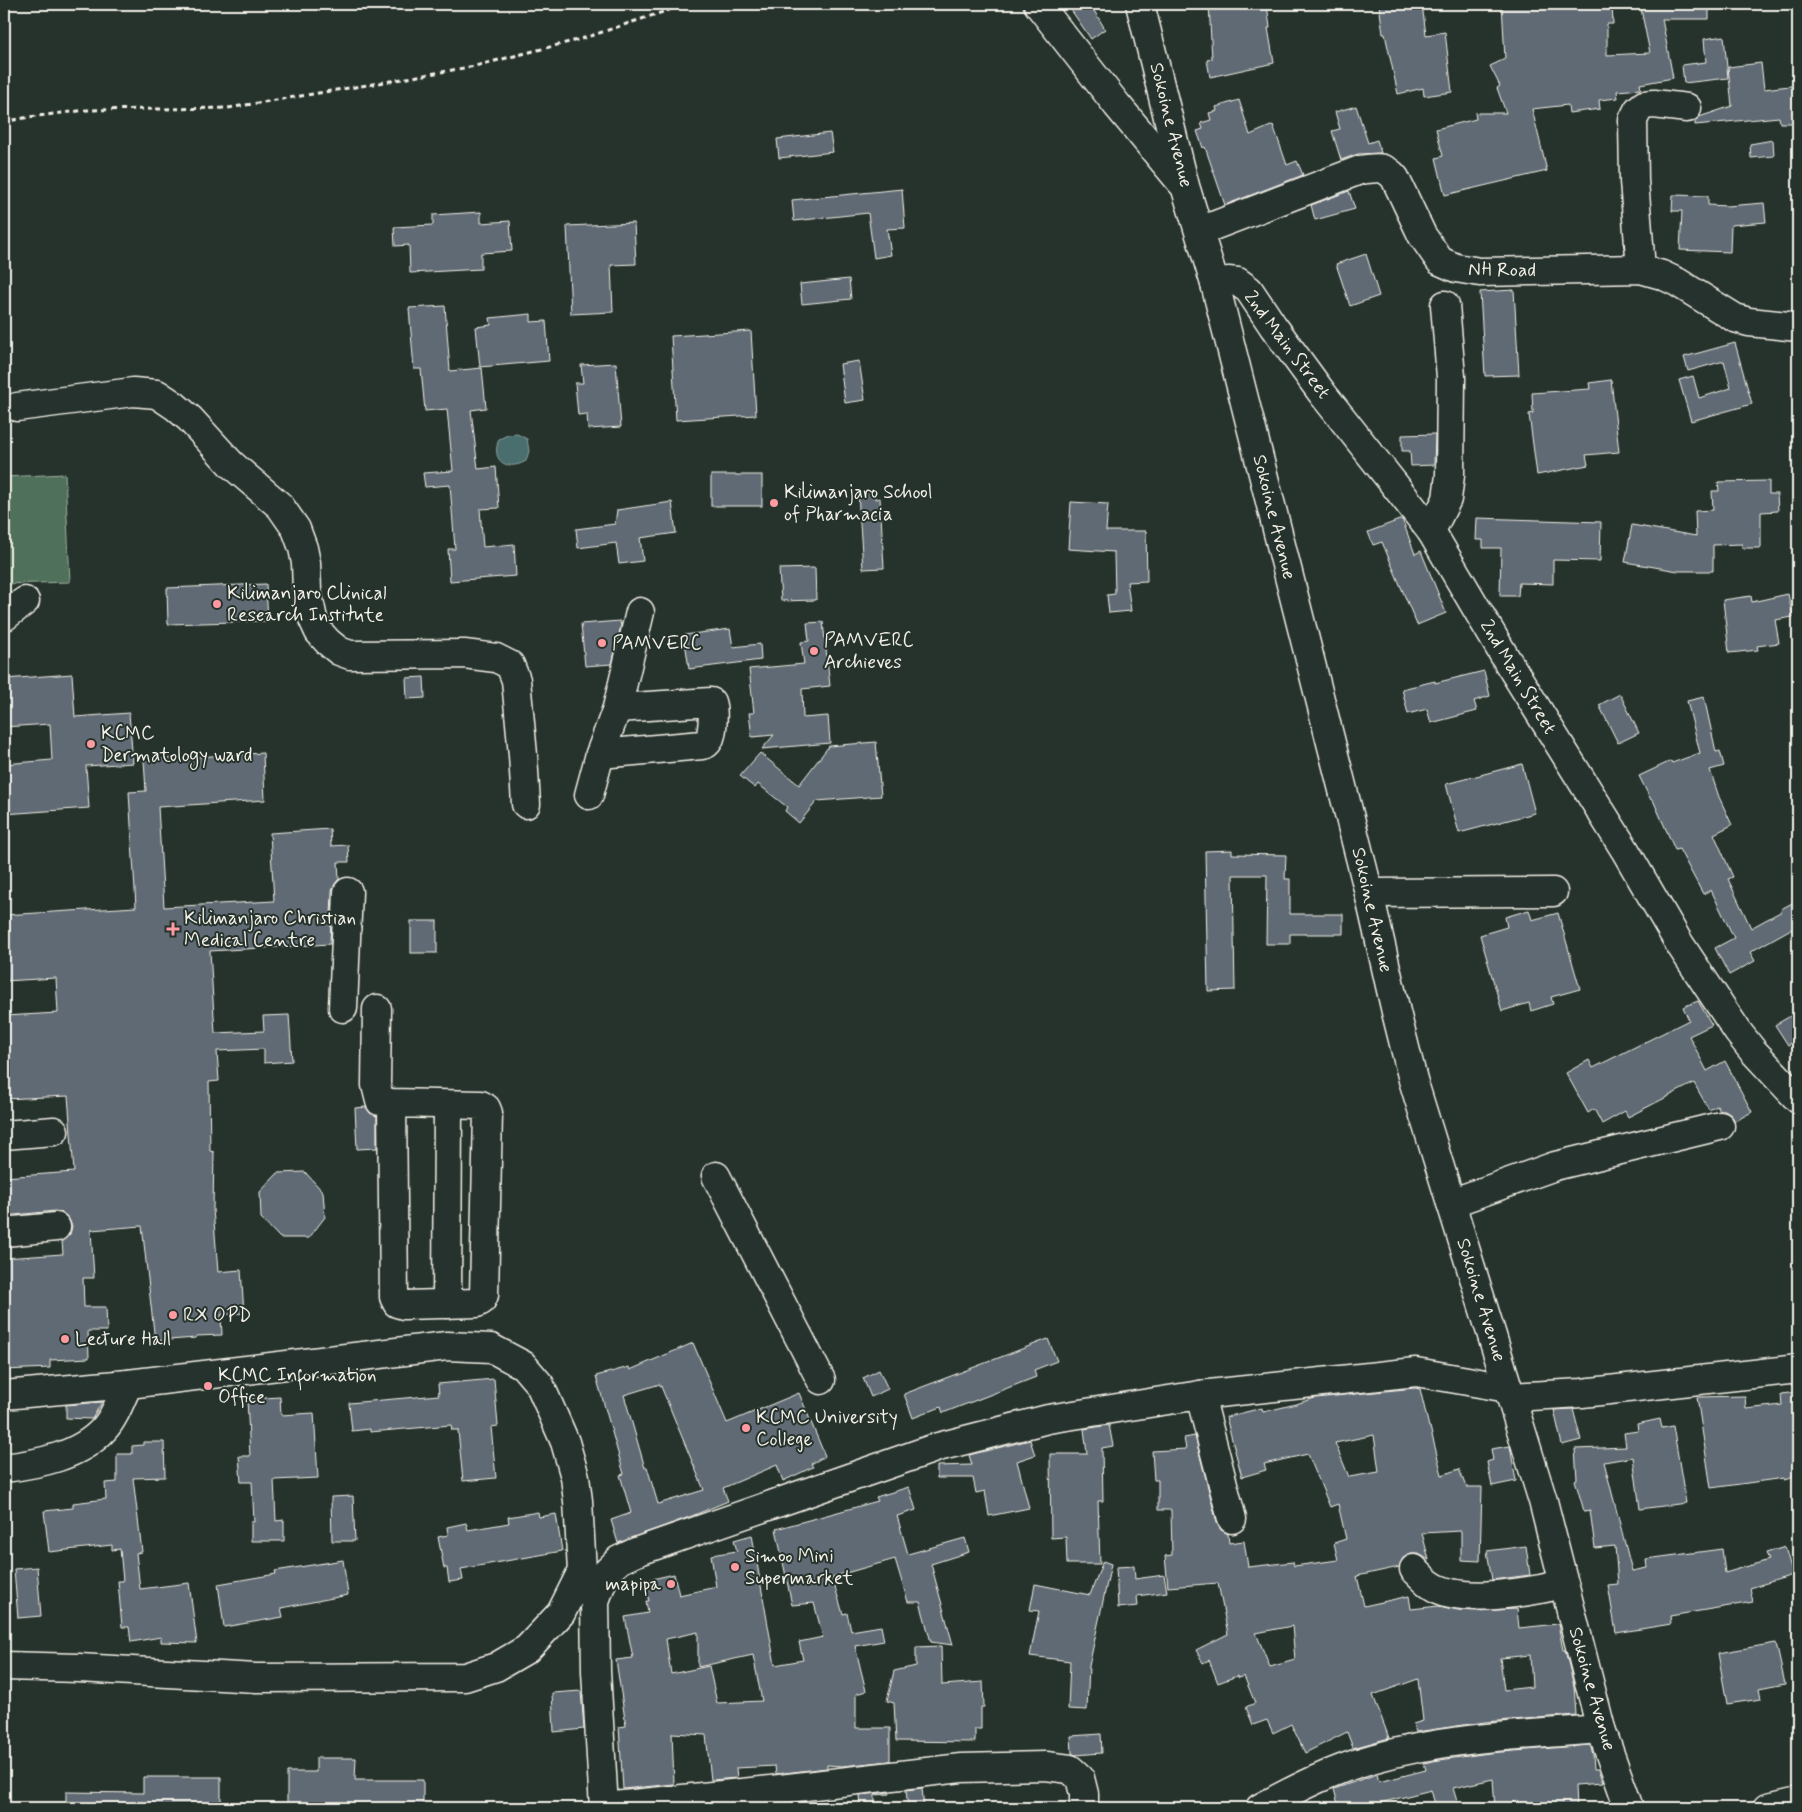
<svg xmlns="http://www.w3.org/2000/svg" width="1802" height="1812" viewBox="0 0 1802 1812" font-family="Mynerve,sans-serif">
  <rect width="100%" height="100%" fill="#26332d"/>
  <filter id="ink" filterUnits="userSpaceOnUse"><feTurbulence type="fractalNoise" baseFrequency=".02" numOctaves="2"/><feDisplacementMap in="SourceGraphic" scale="10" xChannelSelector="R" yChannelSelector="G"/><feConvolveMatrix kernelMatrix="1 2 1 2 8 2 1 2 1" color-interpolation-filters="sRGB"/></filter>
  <g filter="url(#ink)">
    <polygon fill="#4f705a" stroke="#a2b0a1" points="65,474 70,582 4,584 4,477"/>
    <path fill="#496e6d" stroke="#8da29e" d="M517,434L527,439L529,451L526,461C507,472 490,461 499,439L508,435Z"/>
    <g fill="#606b75" stroke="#f4f1e8" fill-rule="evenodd">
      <polygon points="1067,4 1090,4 1105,29 1091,39"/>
      <polygon points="1209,4 1267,4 1270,28 1268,28 1274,63 1210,77 1207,60 1212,59"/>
      <polygon points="1379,4 1422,4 1426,35 1445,32 1452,92 1424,96 1423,88 1398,94 1385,34 1383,34"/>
      <polygon points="1502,4 1612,4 1613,24 1607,24 1607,55 1650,53 1640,4 1709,4 1709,19 1662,19 1673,78 1640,84 1641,89 1617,91 1618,98 1599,100 1600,109 1569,113 1568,105 1532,109 1547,171 1445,195 1436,158 1443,156 1436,129 1476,119 1475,113 1506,113 1497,88 1500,86 1490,66 1505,59"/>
      <polygon points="1724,36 1728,78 1684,83 1682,65 1706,62 1704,39"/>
      <polygon points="1761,63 1764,89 1798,85 1798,123 1780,123 1779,117 1695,125 1695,121 1699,117 1732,106 1728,67"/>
      <polygon points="1239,100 1250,135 1273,125 1287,165 1297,161 1303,175 1225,205 1205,147 1203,148 1197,131 1203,129 1201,123 1211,120 1209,113 1217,111 1216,107"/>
      <polygon points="1356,106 1368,143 1377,140 1381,153 1358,154 1341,160 1332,131 1340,129 1335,112"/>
      <polygon points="830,133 833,152 779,158 777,139"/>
      <polygon points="1773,140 1774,156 1751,158 1750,144"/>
      <polygon points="902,189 905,228 887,229 891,255 874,258 868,213 794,221 792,200"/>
      <polygon points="1349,191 1355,209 1315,220 1311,205"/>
      <polygon points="1673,195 1708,196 1708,205 1727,206 1764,203 1766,222 1731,225 1730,252 1680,250 1682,211 1672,211"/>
      <polygon points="481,212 481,223 510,221 512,251 481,253 481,269 410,273 409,245 395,246 394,227 433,225 433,215"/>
      <polygon points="634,223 636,264 611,265 613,312 571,314 567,226"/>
      <polygon points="1366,254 1379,296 1350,306 1336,264"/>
      <polygon points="849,279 851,299 802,304 800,284"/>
      <polygon points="1514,290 1519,375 1485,376 1480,292"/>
      <polygon points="445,306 450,371 482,368 486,408 471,410 478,469 496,467 499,508 480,509 483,547 514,544 516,576 450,581 448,549 455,549 450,485 425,487 423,473 453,471 447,409 425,411 421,369 414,369 409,308"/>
      <polygon points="531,314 531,322 546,321 549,361 480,367 476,327 491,325 490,318"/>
      <polygon points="751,331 756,415 676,420 671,336"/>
      <polygon points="1735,343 1752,404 1691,421 1679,380 1693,376 1699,398 1731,388 1724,361 1688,371 1684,357"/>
      <polygon points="859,361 865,400 845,403 840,364"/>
      <polygon points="616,363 621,427 588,429 587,414 578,415 575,383 583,383 581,365"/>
      <polygon points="1611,380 1619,452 1586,455 1588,465 1537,475 1529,414 1533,413 1532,393 1590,389 1589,383"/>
      <polygon points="1435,434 1434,465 1411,466 1410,451 1402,451 1402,435"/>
      <rect x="711" y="475" width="51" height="31"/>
      <polygon points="1769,481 1769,494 1777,494 1778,511 1761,512 1761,548 1742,548 1742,544 1713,545 1713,571 1678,571 1625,562 1632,525 1696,536 1695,511 1713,510 1712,491 1719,491 1718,482"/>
      <polygon points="875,492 875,499 880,498 884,568 863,569 858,493"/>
      <polygon points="672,502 676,533 640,538 643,561 619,564 616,543 578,548 576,529 615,524 617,510"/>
      <polygon points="1071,502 1108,504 1106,531 1146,531 1147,581 1127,582 1131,611 1109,613 1107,595 1115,594 1114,552 1068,549"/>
      <polygon points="1477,518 1601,522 1600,561 1553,560 1553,584 1519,583 1518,596 1500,596 1501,548 1483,548 1483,540 1476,540"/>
      <polygon points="1402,519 1415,554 1421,551 1446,613 1417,625 1382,542 1373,545 1368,532"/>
      <polygon points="815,568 816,600 781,601 779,569"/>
      <polygon points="266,584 268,621 168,624 167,588"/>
      <polygon points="1788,594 1793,617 1775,620 1779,643 1757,646 1758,650 1729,653 1723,600 1751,596 1752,602"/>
      <polygon points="620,621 621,626 612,664 585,666 581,624"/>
      <polygon points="823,622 830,686 802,689 803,718 828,716 830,743 762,749 774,735 752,737 749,713 754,713 749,669 804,664 801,642 809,641 807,623"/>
      <polygon points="730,629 733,647 760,644 761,660 689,669 684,635"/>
      <polygon points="1484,671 1490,696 1474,701 1477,711 1431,723 1427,709 1408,714 1402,689 1435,681 1435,683"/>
      <polygon points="72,674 75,717 129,713 133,763 86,766 89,808 4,814 4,764 52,760 50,724 4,727 4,679"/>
      <polygon points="424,677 425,698 407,699 406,678"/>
      <polygon points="1620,694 1639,733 1618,743 1599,705"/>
      <polygon points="1704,697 1716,752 1720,751 1724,766 1710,770 1719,797 1732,825 1714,834 1733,877 1728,879 1751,928 1782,911 1781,909 1798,900 1798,942 1791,929 1750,952 1755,961 1729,975 1715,948 1734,938 1711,890 1703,894 1679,849 1675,850 1653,800 1651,800 1639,776 1671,761 1672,763 1700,753 1687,701"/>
      <polygon points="876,742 881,796 817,801 799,823 785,811 787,807 758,784 755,788 740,776 760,753 799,785 829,746"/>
      <polygon points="263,753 265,800 158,807 164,907 274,901 270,833 330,829 331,846 348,845 349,862 338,862 339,879 335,884 332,891 330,944 210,951 215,1033 264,1031 263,1016 289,1015 292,1061 264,1063 264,1049 217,1051 219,1081 209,1082 210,1151 214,1152 213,1209 218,1272 241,1270 244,1313 221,1315 222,1335 196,1336 196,1338 155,1341 142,1226 91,1230 94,1278 83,1278 84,1307 106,1307 107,1331 88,1331 89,1358 50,1360 50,1368 4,1370 4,1258 63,1254 62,1241 70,1234 72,1226 68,1218 63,1213 55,1211 4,1216 4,1177 74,1172 68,1096 4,1099 4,1016 58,1013 56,978 4,981 4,915 136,907 129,792 146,791 144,760"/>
      <polygon points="1522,764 1535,813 1459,833 1446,784"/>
      <polygon points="1232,850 1232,854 1286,855 1285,879 1290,879 1290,914 1343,914 1343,934 1290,934 1290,944 1266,944 1267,875 1233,875 1235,990 1208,991 1205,851"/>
      <polygon points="1529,910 1532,920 1558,913 1580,989 1551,997 1553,1004 1531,1011 1529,1003 1502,1011 1480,935 1507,927 1505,917"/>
      <rect x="411" y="921" width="26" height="32"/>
      <polygon points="1698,1001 1712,1025 1689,1036 1707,1071 1725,1061 1752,1112 1735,1121 1731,1115 1725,1111 1720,1111 1717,1106 1709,1110 1694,1083 1628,1117 1625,1111 1602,1124 1594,1109 1588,1113 1566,1073 1589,1060 1593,1068 1689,1020 1683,1007"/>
      <polygon points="1794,1014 1798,1021 1798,1039 1788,1045 1775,1025"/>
      <polygon points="366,1107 370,1113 377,1116 377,1148 357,1149 355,1108"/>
      <polygon points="305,1172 323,1192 325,1217 309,1238 280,1238 261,1218 260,1192 278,1173"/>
      <polygon points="1048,1339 1057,1361 1034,1370 1036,1377 943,1413 941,1407 913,1418 904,1394"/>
      <path d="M693,1343L727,1423L799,1393L825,1456L811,1464L813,1467L783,1481L777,1465L723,1488L728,1501L692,1516L618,1543L611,1520L631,1513L620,1475L624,1474L596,1376L629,1367L630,1370ZM660,1384L704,1490L658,1504L647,1467L645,1468L624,1395Z"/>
      <polygon points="879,1370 888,1389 871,1397 863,1378"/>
      <polygon points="494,1379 498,1426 491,1427 496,1478 463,1481 458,1430 452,1430 451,1425 370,1432 370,1429 352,1431 349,1403 439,1395 438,1384"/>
      <path d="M1415,1388L1420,1389L1429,1427H1430L1442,1475L1459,1469L1466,1487H1482L1480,1561L1461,1560V1531L1422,1533L1429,1560L1419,1554H1411L1403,1558L1399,1567L1357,1576L1364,1606L1409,1596L1411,1609L1439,1606L1458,1610L1476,1611L1517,1609L1519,1628L1558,1624L1563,1650H1565L1574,1686L1576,1715L1485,1722L1416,1732L1413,1724L1423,1721L1418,1679L1373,1695L1389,1738L1353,1748L1347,1732L1305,1753L1291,1724L1273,1733L1267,1720L1253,1725L1246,1707L1255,1703L1244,1676L1238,1678L1237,1676L1218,1683L1209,1660L1203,1663L1196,1650L1228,1634L1218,1583L1168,1587L1165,1556L1172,1555L1171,1510H1158V1480H1154L1152,1451L1186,1449L1184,1438L1195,1436L1217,1523L1221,1530L1228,1534L1229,1543L1244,1541L1248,1567L1293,1562L1294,1566L1338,1560L1334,1543L1346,1539L1338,1504L1330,1507L1308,1454L1264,1464L1266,1470L1242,1477L1226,1417L1262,1408L1263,1412L1296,1404L1315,1398ZM1374,1435L1379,1472L1349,1477L1335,1443ZM1292,1626L1295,1660L1270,1667L1256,1633ZM1530,1655L1532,1687L1504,1690L1500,1658Z"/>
      <polygon points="1798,1392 1798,1476 1784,1480 1784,1478 1711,1488 1697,1397 1745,1396 1746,1409 1782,1405 1781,1394"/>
      <polygon points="280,1397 281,1415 314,1413 318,1478 274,1480 276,1521 284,1520 284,1541 251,1541 251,1522 254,1522 252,1482 241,1482 239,1456 250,1456 247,1399"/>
      <polygon points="102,1402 92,1419 66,1418 66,1405"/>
      <polygon points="1573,1409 1581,1440 1562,1445 1554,1410"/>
      <polygon points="1660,1419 1662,1428 1673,1426 1686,1503 1640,1509 1633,1457 1604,1462 1632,1571 1647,1568 1646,1559 1722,1549 1725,1573 1769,1560 1766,1553 1785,1547 1793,1575 1750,1588 1753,1602 1670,1616 1671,1624 1616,1633 1608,1585 1618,1584 1615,1546 1595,1548 1590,1510 1584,1511 1575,1480 1577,1479 1575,1449 1626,1447 1624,1433 1638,1431 1637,1424"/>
      <polygon points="1109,1425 1113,1446 1102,1448 1103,1501 1098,1501 1100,1564 1067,1564 1066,1537 1051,1538 1050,1454 1087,1454 1084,1429"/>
      <polygon points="1030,1440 1035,1455 1017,1461 1029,1508 989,1516 985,1491 976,1493 973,1478 937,1478 937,1466 972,1465 969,1455"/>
      <polygon points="143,1442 164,1442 165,1477 133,1478 142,1552 136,1553 140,1589 189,1583 197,1643 161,1642 161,1637 131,1642 129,1627 122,1627 118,1581 123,1581 120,1549 112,1550 112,1545 49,1552 44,1511 73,1508 73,1503 106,1499 105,1483 117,1482 117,1454 132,1454 132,1446 143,1445"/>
      <polygon points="1510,1446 1516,1481 1492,1486 1487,1462 1493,1460 1491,1449"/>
      <path d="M909,1487L916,1510L897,1516L908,1554L965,1538L969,1552L931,1564L953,1645L931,1642L920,1602H908L895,1559L832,1577L843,1614L847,1613L851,1631L881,1626L884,1641L855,1646L866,1691L856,1694V1728H890V1761L842,1766L827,1765V1768L776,1774L775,1766L736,1768L737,1778L711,1780L706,1735L672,1733L674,1784L623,1789L619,1727L626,1726L616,1660L633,1658L625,1617L648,1613L646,1601H649L644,1581L674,1574L679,1595L716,1587L711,1555L737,1551L734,1540L752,1535L775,1665L803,1660L799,1642L823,1637L814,1603L792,1605L776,1529L878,1501L876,1497ZM698,1632V1667L753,1655L762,1701L717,1703L709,1666L671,1674L666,1639Z"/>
      <polygon points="353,1496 355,1541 332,1541 331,1497"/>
      <polygon points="538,1512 539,1517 556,1514 562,1551 461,1569 463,1580 449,1582 447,1568 444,1568 438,1537 448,1535 447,1527 466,1523 468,1530 509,1523 508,1517"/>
      <polygon points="1526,1546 1530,1575 1492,1580 1487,1551"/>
      <polygon points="343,1560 348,1595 281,1608 283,1617 224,1627 218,1584 276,1574 275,1571"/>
      <polygon points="1103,1561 1111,1564 1089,1666 1087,1710 1068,1709 1070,1661 1030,1656 1039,1611 1030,1610 1035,1584 1090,1595"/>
      <polygon points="1134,1566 1135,1579 1164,1575 1167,1592 1137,1596 1138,1606 1118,1608 1116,1567"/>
      <polygon points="37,1567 41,1616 18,1618 14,1569"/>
      <polygon points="1776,1643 1785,1684 1759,1689 1761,1699 1727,1704 1718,1653"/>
      <polygon points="941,1646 942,1685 983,1682 984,1707 981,1707 981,1729 975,1729 975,1742 896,1741 894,1703 887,1701 894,1671 916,1666 916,1647"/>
      <polygon points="581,1691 584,1729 554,1732 552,1693"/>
      <polygon points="1101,1734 1102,1753 1075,1755 1072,1753 1071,1736"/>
      <polygon points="1590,1745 1593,1754 1594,1769 1598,1769 1603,1783 1575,1785 1576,1808 1562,1808 1562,1806 1495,1808 1493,1779 1453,1788 1459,1808 1436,1808 1431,1790 1384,1802 1386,1808 1339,1808 1334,1789 1377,1774 1379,1782 1426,1770 1424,1763 1433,1761 1489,1753"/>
      <polygon points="316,1758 356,1758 355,1780 423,1780 423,1808 287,1808 287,1772 316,1772"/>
      <polygon points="143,1777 221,1777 221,1808 66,1808 66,1792 143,1793"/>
      <polygon points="922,1788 924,1808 908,1808 906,1790"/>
      <polygon points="890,1792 890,1794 875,1795 875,1808 861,1808 860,1795"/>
    </g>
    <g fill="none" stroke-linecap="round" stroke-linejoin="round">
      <g stroke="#f4f1e8" stroke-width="31">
        <g id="minor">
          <polyline points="1038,4 1117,105 1181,182"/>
          <polyline points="1140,4 1185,186 1215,284 1369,893 1396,1012 1413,1080 1543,1501 1601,1729 1629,1808"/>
          <path d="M1200,231L1360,170C1377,168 1384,165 1395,178L1422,235L1440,261L1456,268L1480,272L1641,269L1662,275L1677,282L1735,318L1749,322L1798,327"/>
          <polyline points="1641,269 1634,181 1633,120 1638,110 1644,105 1654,104 1687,108"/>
          <polyline points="1215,284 1228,281 1238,282 1249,290 1273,326 1322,393 1431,531 1508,662 1625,850 1679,943 1738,1032 1753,1051 1798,1099"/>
          <polyline points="17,407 133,392 157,394 175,406 190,419 231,464 280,506 296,529 303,548 306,563 307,591 313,619 319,632 328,642 339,651 350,655 464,654 496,658 510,665 516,680 523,755 526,804"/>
          <polyline points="1431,531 1447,499 1450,475 1451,377 1445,305"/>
          <polyline points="4,617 25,601"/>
          <path d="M600,754L702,745C706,744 707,744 709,740C713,734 714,709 711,702L617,708"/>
          <polyline points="589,795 600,754 617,708 640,612"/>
          <polyline points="1369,893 1553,892"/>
          <polyline points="343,1008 348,892"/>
          <polyline points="377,1009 376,1085 380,1101 392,1103 481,1105 486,1108 488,1113 484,1295 481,1301 477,1303 404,1305 397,1303 394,1297 392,1103"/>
          <polyline points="4,1135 54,1131"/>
          <polyline points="716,1176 821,1380"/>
          <polyline points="1451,1203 1555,1166 1720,1126"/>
          <polyline points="4,1232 56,1227"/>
          <polyline points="447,1304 448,1105"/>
          <polyline points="4,1395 128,1384 447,1346 491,1348 523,1365 540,1385 565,1442 575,1477 578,1501 582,1571 561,1613 527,1649 496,1667 465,1677 256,1678 79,1668 4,1666"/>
          <polyline points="1200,1395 1232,1519"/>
          <polyline points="1511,1397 1582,1393 1798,1369"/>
          <path d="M4,1468C38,1464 80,1456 104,1429C115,1417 121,1399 128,1384"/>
          <path d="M1414,1569C1419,1574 1425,1581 1431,1585C1460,1605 1531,1592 1563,1584"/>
          <polyline points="604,1807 771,1790 961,1768 1046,1766 1070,1769 1080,1778 1084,1794 1084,1808"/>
          <polyline points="604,1808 596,1671 595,1601 605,1574 619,1560 636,1552 938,1447 1048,1419 1200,1395 1416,1372 1508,1388"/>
          <path d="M1260,1808C1297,1788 1334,1769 1375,1758C1448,1737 1526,1735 1601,1729"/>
          <polyline points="1768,1808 1798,1801"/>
        </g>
      </g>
      <polyline stroke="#f4f1e8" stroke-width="3" stroke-dasharray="5 4" stroke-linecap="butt" points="4,122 29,117 87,110 228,108 379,83 475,66 581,39 687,4"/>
      <use href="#minor" stroke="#26332d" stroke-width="28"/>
    </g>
  </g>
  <g fill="#ff9aa2" stroke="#26332d" stroke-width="2">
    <circle cx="774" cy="503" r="5"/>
    <circle cx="217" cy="604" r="5"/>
    <circle cx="602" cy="643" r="5"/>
    <circle cx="814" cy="651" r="5"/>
    <circle cx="91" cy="744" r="5"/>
    <path d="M170.5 921.5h5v5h5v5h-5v5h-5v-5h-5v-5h5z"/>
    <circle cx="173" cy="1315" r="5"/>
    <circle cx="65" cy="1339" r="5"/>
    <circle cx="208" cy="1386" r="5"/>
    <circle cx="746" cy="1428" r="5"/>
    <circle cx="735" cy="1567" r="5"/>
    <circle cx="671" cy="1584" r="5"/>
  </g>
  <g text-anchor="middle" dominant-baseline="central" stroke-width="4" stroke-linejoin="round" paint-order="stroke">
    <g font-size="19" fill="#f4f1e8" stroke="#26332d">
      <text transform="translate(1171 125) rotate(76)">Sokoine Avenue</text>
      <text transform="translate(1502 270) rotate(1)">NH Road</text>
      <text transform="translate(1287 345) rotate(53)">2nd Main Street</text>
      <text transform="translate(1274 517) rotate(76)">Sokoine Avenue</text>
      <text transform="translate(1518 677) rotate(59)">2nd Main Street</text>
      <text transform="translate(1372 910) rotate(77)">Sokoine Avenue</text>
      <text transform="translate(1481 1300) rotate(73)">Sokoine Avenue</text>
      <text transform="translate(1592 1689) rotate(74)">Sokoine Avenue</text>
    </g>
    <g font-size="19" fill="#f4f1e8" stroke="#26332d" text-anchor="start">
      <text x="784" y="492">Kilimanjaro School<tspan x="784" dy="22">of Pharmacia</tspan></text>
      <text x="227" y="593">Kilimanjaro Clinical<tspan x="227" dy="22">Research Institute</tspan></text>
      <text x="824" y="640">PAMVERC<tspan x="824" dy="22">Archieves</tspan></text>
      <text x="612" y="643">PAMVERC</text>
      <text x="101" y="733">KCMC<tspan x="101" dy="22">Dermatology ward</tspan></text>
      <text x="184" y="918">Kilimanjaro Christian<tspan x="184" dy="22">Medical Centre</tspan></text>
      <text x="183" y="1315">RX OPD</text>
      <text x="75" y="1339">Lecture Hall</text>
      <text x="218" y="1375">KCMC Information<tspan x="218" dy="22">Office</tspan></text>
      <text x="756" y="1417">KCMC University<tspan x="756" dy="22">College</tspan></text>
      <text x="745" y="1556">Simoo Mini<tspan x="745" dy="22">Supermarket</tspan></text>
      <text x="661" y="1584" text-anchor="end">mapipa</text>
    </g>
  </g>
  <rect width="1802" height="1812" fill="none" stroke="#26332d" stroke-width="20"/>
  <rect x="10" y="10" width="1782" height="1792" fill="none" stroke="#f4f1e8" stroke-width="2" filter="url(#ink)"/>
</svg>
